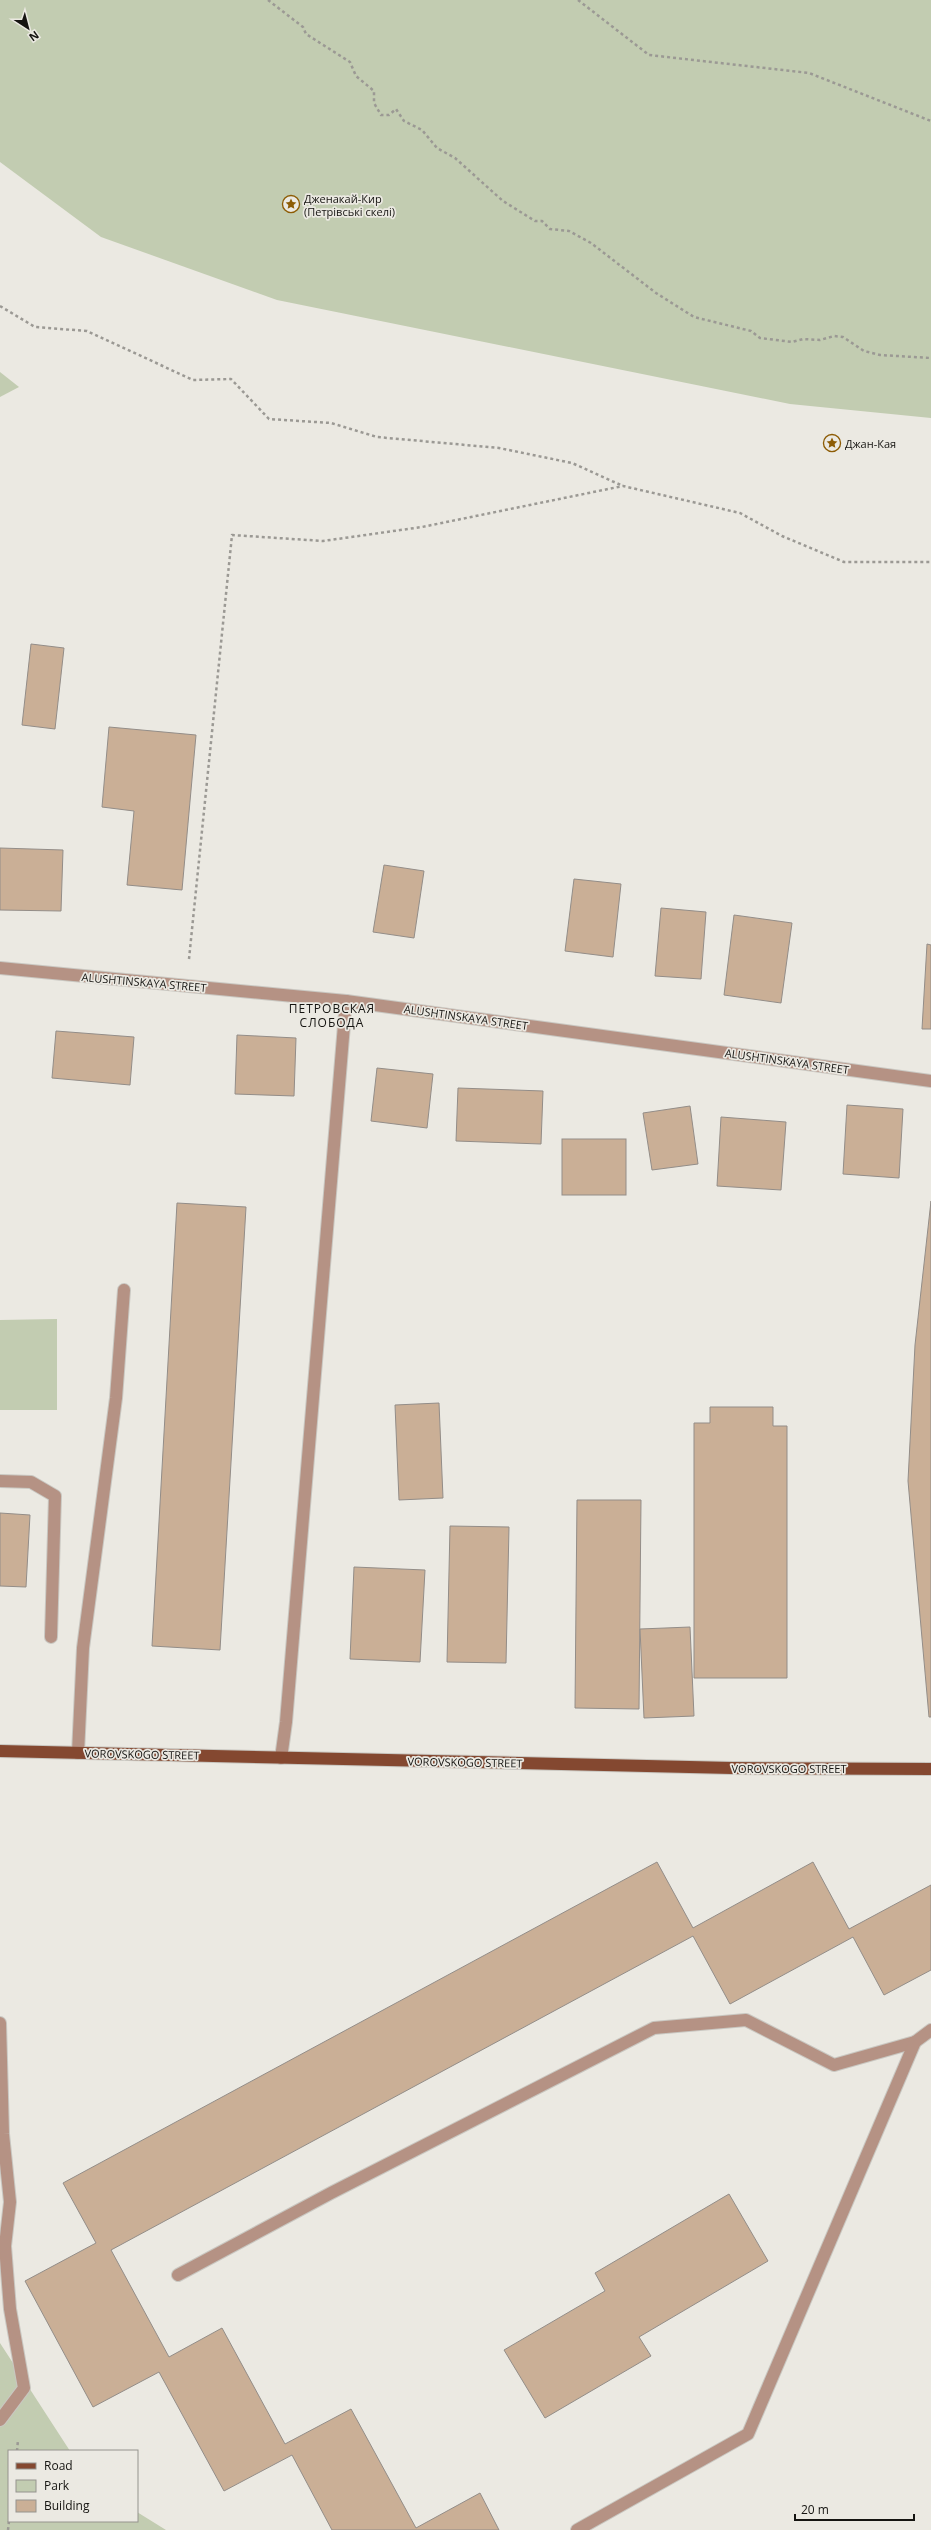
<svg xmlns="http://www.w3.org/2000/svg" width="931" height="2530" viewBox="0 0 931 2530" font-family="'Open Sans',sans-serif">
  <rect width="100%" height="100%" fill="#ebe9e2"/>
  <g fill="#c2ccb1">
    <polygon points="0,0 931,0 931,418 790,404 277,300 101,237 0,162"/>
    <polygon points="0,372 19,387 0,397"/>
    <polygon points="57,1319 57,1410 0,1410 0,1320"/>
    <polygon points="0,2343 70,2451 9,2451 9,2521 137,2521 137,2512 166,2530 0,2530"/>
  </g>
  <g fill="#caaf96" stroke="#938d88">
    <polygon points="31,644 64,648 55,729 22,725"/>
    <polygon points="109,727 196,735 182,890 127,885 134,811 102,807"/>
    <polygon points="0,848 63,850 61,911 0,910"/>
    <polygon points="384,865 424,871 414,938 373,932"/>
    <polygon points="574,879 621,884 613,957 565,951"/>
    <polygon points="661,908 706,912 701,979 655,976"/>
    <polygon points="734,915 792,923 781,1003 724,995"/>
    <polygon points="927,944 931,945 931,1029 922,1029"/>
    <polygon points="56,1031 134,1037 130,1085 52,1078"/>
    <polygon points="237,1035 296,1038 294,1096 235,1094"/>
    <polygon points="377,1068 433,1074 427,1128 371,1121"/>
    <polygon points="458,1088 543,1091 541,1144 456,1141"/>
    <polygon points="847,1105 903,1109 899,1178 843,1174"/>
    <polygon points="690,1106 698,1164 652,1170 643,1113"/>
    <polygon points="721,1117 786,1122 781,1190 717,1186"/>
    <rect x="562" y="1139" width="64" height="56"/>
    <polygon points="931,1201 931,1717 929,1717 908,1481 915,1345"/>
    <polygon points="177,1203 246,1207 220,1650 152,1646"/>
    <polygon points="439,1403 443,1498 399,1500 395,1405"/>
    <polygon points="710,1407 773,1407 773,1426 787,1426 787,1678 694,1678 694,1423 710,1423"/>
    <polygon points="577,1500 641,1500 639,1709 575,1708"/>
    <polygon points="0,1513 30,1515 26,1587 0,1586"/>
    <polygon points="450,1526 509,1527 506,1663 447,1662"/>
    <polygon points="354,1567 425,1570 420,1662 350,1659"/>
    <polygon points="690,1627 694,1716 644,1718 640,1629"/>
    <polygon points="657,1862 693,1928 813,1862 849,1929 931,1885 931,1970 884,1995 853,1937 730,2004 693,1936 111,2250 169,2357 222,2328 285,2444 351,2409 416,2528 480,2493 499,2530 332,2530 292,2455 224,2491 159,2372 93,2407 25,2281 96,2243 63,2183"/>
    <polygon points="729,2194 768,2261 639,2337 651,2356 545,2418 504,2350 605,2291 595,2273"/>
  </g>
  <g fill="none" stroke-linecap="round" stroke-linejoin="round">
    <g stroke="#c9c7c1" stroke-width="14">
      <g id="lane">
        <polyline points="0,1481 31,1482 55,1496 51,1637"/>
        <polyline points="78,1753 83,1648 116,1398 124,1290"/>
        <polyline points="0,2023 3,2134 10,2202 5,2246 10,2309 24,2388 0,2420"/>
        <polyline points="178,2275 331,2193 654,2028 746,2020 834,2065 915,2042"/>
        <polyline points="577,2530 748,2434 915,2042 931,2030"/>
      </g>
    </g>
    <g stroke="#c9c7c1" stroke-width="14">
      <g id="street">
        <polyline points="0,968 346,1001 931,1081"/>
        <polyline points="281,1758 286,1722 346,1001"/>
      </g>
    </g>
    <g stroke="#c9c7c1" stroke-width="14">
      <polyline id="primary" points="0,1751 732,1768 931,1769"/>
    </g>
    <g stroke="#9b9994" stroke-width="2.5" stroke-dasharray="3 3" stroke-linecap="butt">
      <polyline points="268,0 303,27 306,34 350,62 356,76 374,91 374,103 381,115 389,115 396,109 404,121 422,130 437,148 455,158 503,201 535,221 542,221 550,229 569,231 591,243 656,293 694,317 751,331 760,338 792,342 803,339 820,340 834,336 843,337 864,351 880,355 931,358"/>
      <polyline points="578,0 649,55 809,73 931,121"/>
      <polyline points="0,306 35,327 87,331 193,380 231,379 269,419 331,423 377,437 499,448 572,463 623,486"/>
      <polyline points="189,959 232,535 323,541 422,527 623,486 740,513 782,536 844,562 931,562"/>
      <polyline points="17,2451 18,2440"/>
      <polyline points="8,2530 9,2521"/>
    </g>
    <use href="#lane" stroke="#b59284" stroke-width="12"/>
    <use href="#street" stroke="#b59284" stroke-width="12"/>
    <use href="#primary" stroke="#844830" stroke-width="12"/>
  </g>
  <defs>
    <g id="sight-ring" transform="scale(0.9)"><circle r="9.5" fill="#ebe9e2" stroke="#8d5c05" stroke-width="1.5"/><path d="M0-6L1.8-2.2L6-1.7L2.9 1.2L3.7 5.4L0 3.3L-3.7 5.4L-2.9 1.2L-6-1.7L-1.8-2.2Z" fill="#8d5c05"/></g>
  </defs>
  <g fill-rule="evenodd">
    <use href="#sight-ring" x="291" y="204"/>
    <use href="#sight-ring" x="832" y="443"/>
  </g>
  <g text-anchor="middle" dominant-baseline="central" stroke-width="3.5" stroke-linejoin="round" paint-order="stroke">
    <g font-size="11" fill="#151411" stroke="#ebe9e2" text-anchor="start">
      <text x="304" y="198">Дженакай-Кир<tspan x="304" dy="13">(Петрівські скелі)</tspan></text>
      <text x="845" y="443">Джан-Кая</text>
    </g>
    <g font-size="11" fill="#151411" stroke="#ebe9e2">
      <text transform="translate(144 982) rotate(5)">ALUSHTINSKAYA STREET</text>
      <text transform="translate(466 1017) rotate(8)">ALUSHTINSKAYA STREET</text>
      <text transform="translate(787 1061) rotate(8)">ALUSHTINSKAYA STREET</text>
      <text transform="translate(142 1754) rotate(1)">VOROVSKOGO STREET</text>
      <text transform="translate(465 1762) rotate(1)">VOROVSKOGO STREET</text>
      <text x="789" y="1768">VOROVSKOGO STREET</text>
    </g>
    <g font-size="12" letter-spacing="1" fill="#151411" stroke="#ebe9e2">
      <text x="332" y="1008">ПЕТРОВСКАЯ<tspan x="332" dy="14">СЛОБОДА</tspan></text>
    </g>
  </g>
  <rect x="8" y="2450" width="130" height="72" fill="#ebe9e2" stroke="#95948e"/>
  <rect x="16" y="2463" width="20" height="6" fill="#844830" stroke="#95948e"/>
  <text x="44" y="2470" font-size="12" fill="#151411">Road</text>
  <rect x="16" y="2480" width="20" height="12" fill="#c2ccb1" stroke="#95948e"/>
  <text x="44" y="2490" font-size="12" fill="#151411">Park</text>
  <rect x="16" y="2500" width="20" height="12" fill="#caaf96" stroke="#95948e"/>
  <text x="44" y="2510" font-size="12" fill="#151411">Building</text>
  <g transform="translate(28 28) rotate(144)" stroke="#ebe9e2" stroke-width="3" paint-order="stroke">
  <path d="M0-3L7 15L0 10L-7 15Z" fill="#151411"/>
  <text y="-6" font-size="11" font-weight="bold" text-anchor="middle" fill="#151411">N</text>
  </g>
  <path d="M795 2514v6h119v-6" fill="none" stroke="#151411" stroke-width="2"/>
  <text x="801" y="2514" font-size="12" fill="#151411" stroke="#ebe9e2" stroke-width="3" paint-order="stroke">20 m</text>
</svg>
